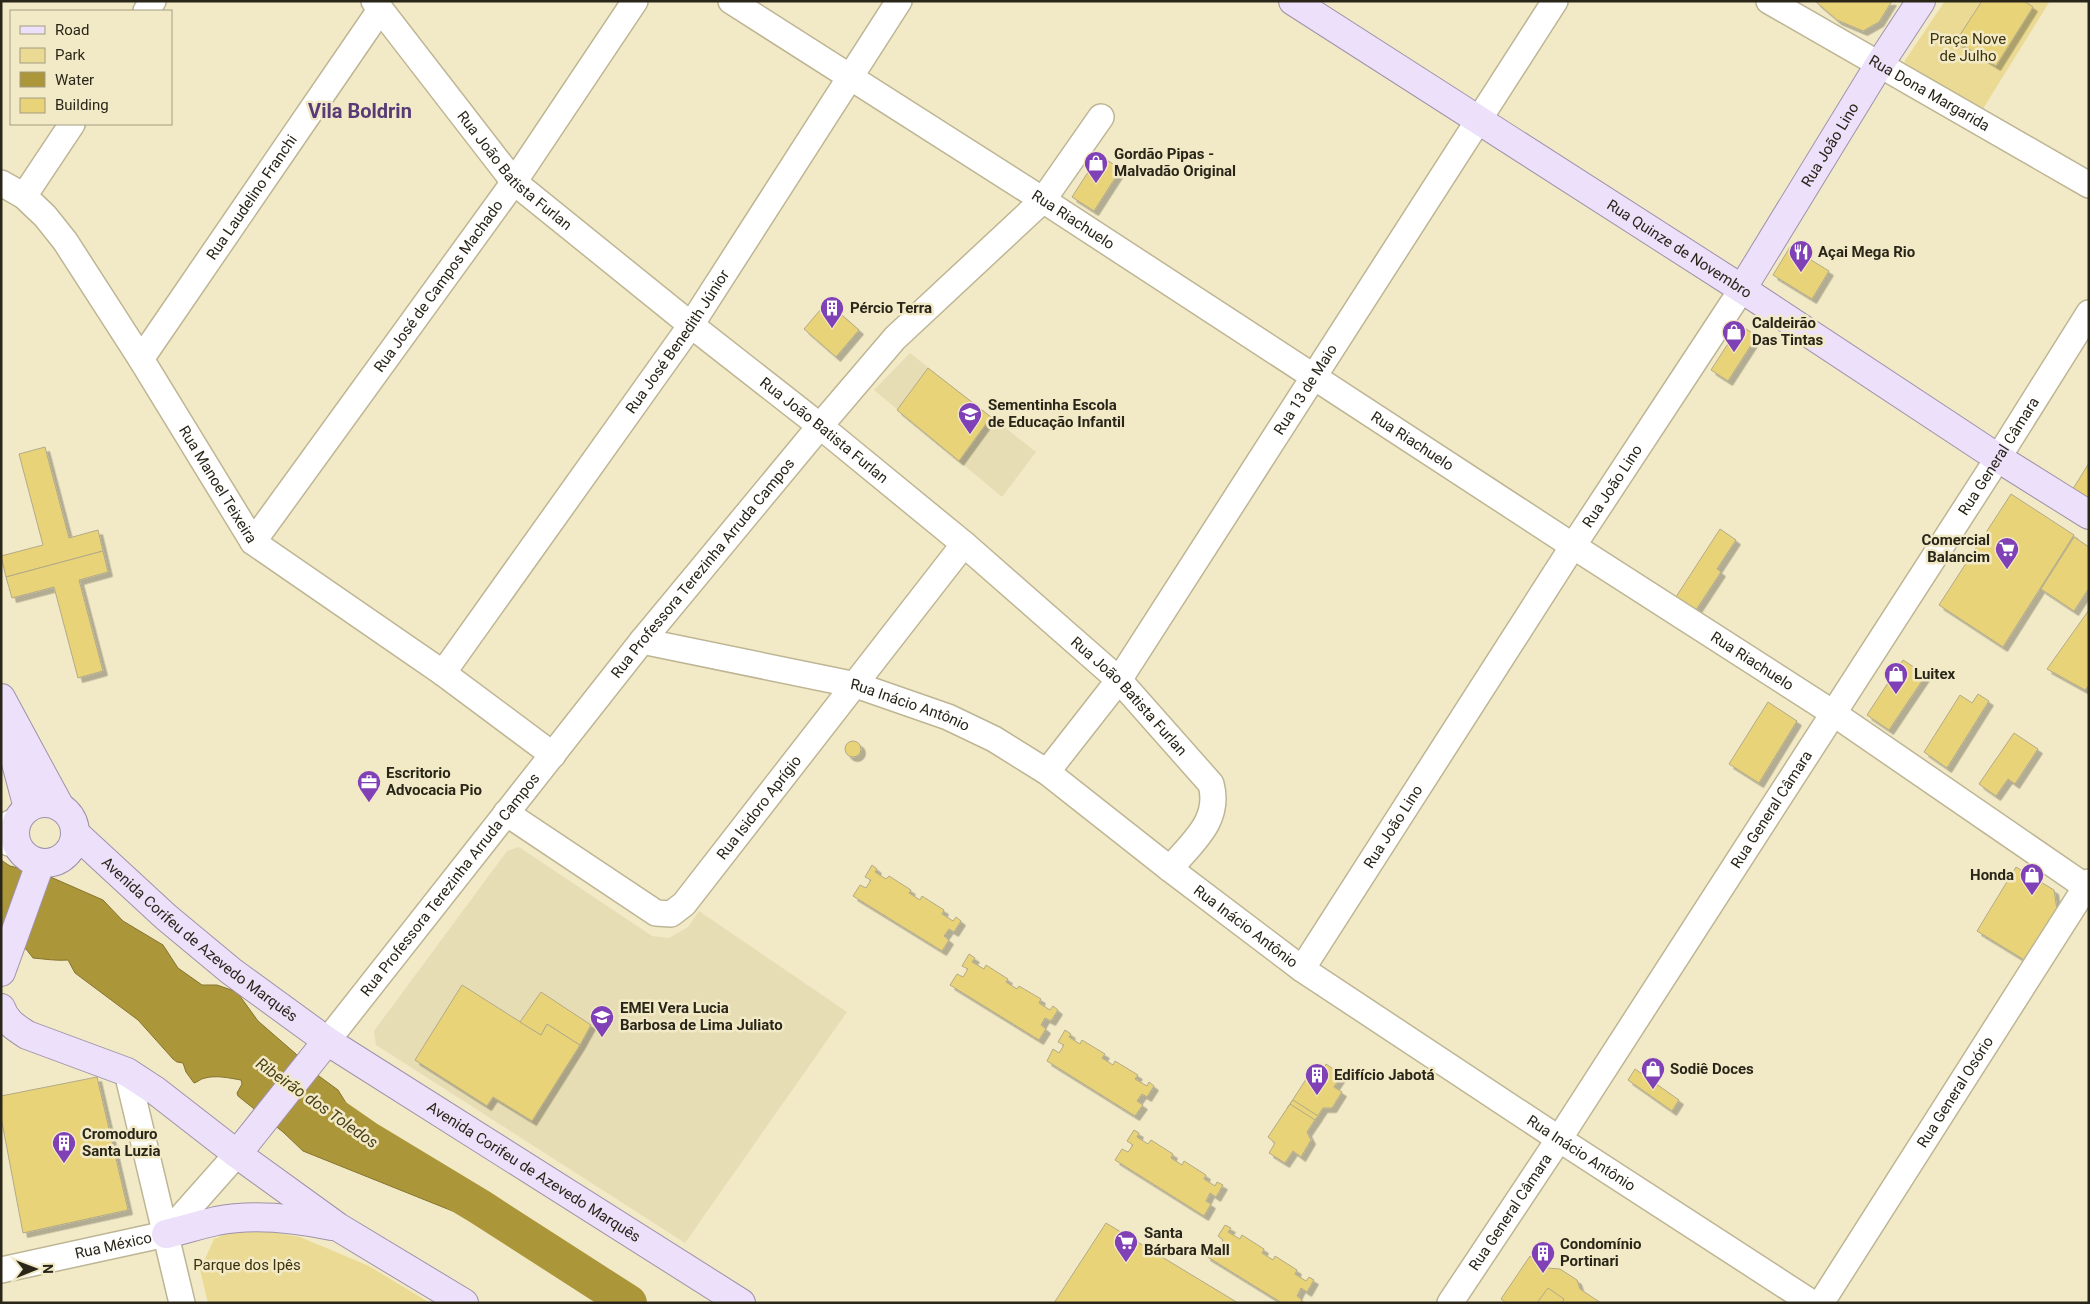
<svg xmlns="http://www.w3.org/2000/svg" width="2090" height="1304" viewBox="0 0 2090 1304" font-family="Roboto,sans-serif">
  <defs>
    <filter id="shadow"><feDropShadow dx="4.5" dy="4.5" stdDeviation="0" flood-color="#0004"/></filter>
  </defs>
  <rect width="100%" height="100%" fill="#f2eac7"/>
  <g fill="#e7ddb4">
    <polygon points="910,353 1036,452 1002,497 874,390"/>
    <polygon points="519,847 652,936 669,938 688,927 699,911 847,1012 685,1243 376,1045 374,1031 507,851"/>
  </g>
  <g fill="#ebda94">
    <polygon points="1945,1 2050,1 1981,112 1904,62"/>
    <polygon points="242,1227 300,1237 369,1266 430,1303 208,1303 200,1270 214,1239"/>
  </g>
  <path fill="#ac963a" stroke="#857430" d="M1,860L10,866L46,875L103,900L123,921L163,945L178,968L202,985H217L237,992L258,1021L296,1054L308,1068L338,1090L369,1140L480,1207L629,1303H598L460,1214L303,1151L283,1132L238,1096L237,1093L242,1084L241,1080C229,1078 217,1075 205,1078C200,1079 198,1082 194,1083L186,1072L183,1063L177,1062L173,1059L138,1020L75,973L68,960C56,961 45,959 33,958L26,949L1,939Z"/>
  <g fill="none" stroke-linecap="round" stroke-linejoin="round">
    <polyline stroke="#ac963a" stroke-width="36" points="330,1113 369,1140 480,1207 629,1303"/>
  </g>
  <g fill="#e9d378" stroke="#b2aa89" filter="url(#shadow)">
    <polygon points="1815,1 1892,1 1879,22 1863,31 1837,20"/>
    <polygon points="1982,1 2024,1 2033,7 1996,66 1956,41"/>
    <polygon points="1099,155 1121,169 1094,211 1072,197"/>
    <polygon points="1790,247 1829,271 1812,299 1773,275"/>
    <polygon points="827,302 859,330 836,357 804,329"/>
    <polygon points="1740,325 1757,336 1728,381 1711,370"/>
    <polygon points="928,368 991,417 959,461 897,410"/>
    <polygon points="45,447 69,538 98,530 103,551 6,577 1,556 43,545 19,454"/>
    <polygon points="2089,463 2089,505 2071,492"/>
    <polygon points="2011,494 2074,535 2003,647 1939,605"/>
    <polygon points="1720,529 1736,540 1717,569 1721,572 1694,613 1674,600"/>
    <polygon points="2074,537 2089,547 2089,588 2074,611 2041,589"/>
    <polygon points="103,551 108,572 79,580 103,671 78,678 54,587 12,598 6,577"/>
    <polygon points="2089,610 2089,685 2085,690 2047,669"/>
    <polygon points="1903,660 1926,675 1889,730 1867,715"/>
    <polygon points="1978,694 1989,701 1947,768 1924,752 1960,695 1972,703"/>
    <polygon points="1768,702 1797,721 1759,783 1729,764"/>
    <polygon points="2014,733 2038,749 2015,784 2008,779 1996,796 1979,784"/>
    <circle cx="853" cy="749" r="8"/>
    <polygon points="872,865 877,869 875,872 886,879 889,876 911,890 909,893 920,900 922,896 944,910 942,914 953,921 956,917 961,921 954,932 949,929 944,936 949,940 942,951 853,896 860,885 866,888 871,880 865,877"/>
    <polygon points="2016,867 2054,890 2057,910 2026,961 1977,931"/>
    <polygon points="969,954 975,958 972,962 984,969 986,965 1008,979 1006,982 1017,989 1019,986 1041,999 1039,1003 1050,1010 1053,1006 1058,1010 1051,1021 1045,1018 1041,1025 1046,1029 1039,1040 950,985 957,974 963,977 968,969 962,966"/>
    <polygon points="462,985 541,1035 547,1024 580,1045 532,1121 493,1097 487,1106 415,1060"/>
    <polygon points="541,992 591,1025 580,1045 547,1024 541,1035 520,1022"/>
    <polygon points="1065,1030 1071,1034 1069,1037 1080,1044 1082,1040 1105,1054 1102,1058 1113,1065 1115,1061 1138,1075 1135,1079 1147,1086 1149,1082 1154,1086 1147,1097 1142,1094 1137,1101 1143,1105 1135,1116 1047,1061 1053,1049 1059,1053 1064,1045 1058,1042"/>
    <polygon points="1326,1064 1342,1075 1334,1087 1342,1092 1332,1108 1323,1108 1315,1120 1290,1104 1312,1070 1320,1075"/>
    <polygon points="1635,1069 1679,1100 1672,1111 1628,1080"/>
    <polygon points="97,1077 128,1210 23,1233 1,1117 1,1096"/>
    <polygon points="1293,1100 1318,1116 1312,1124 1287,1108"/>
    <polygon points="1290,1104 1315,1120 1307,1132 1311,1140 1301,1157 1293,1151 1285,1163 1269,1153 1275,1143 1268,1137"/>
    <polygon points="1134,1130 1139,1133 1137,1137 1148,1144 1151,1140 1173,1154 1171,1158 1182,1165 1184,1161 1206,1175 1204,1179 1215,1186 1217,1182 1223,1185 1216,1197 1210,1193 1206,1201 1211,1204 1204,1216 1115,1160 1122,1149 1128,1152 1133,1145 1127,1141"/>
    <polygon points="1106,1223 1238,1303 1054,1303"/>
    <polygon points="1225,1225 1231,1228 1228,1232 1240,1239 1242,1235 1264,1249 1262,1253 1273,1260 1275,1256 1297,1270 1295,1274 1306,1281 1309,1277 1314,1280 1307,1292 1301,1288 1297,1296 1302,1300 1300,1303 1282,1303 1206,1256 1213,1244 1219,1248 1223,1240 1218,1236"/>
    <polygon points="1530,1256 1547,1268 1560,1269 1577,1280 1580,1289 1601,1303 1506,1303 1501,1299"/>
    <polygon points="1548,1288 1564,1299 1562,1303 1537,1303"/>
  </g>
  <g fill="none" stroke-linecap="round" stroke-linejoin="round">
    <g stroke="#beb594" stroke-width="28">
      <g id="minor">
        <path id="s1" d="M374,1L514,182L691,325L820,426L964,544L1119,680L1211,784C1221,821 1192,842 1170,869"/>
        <path id="s2" d="M731,1L1043,200L1573,546L1833,713L2089,889"/>
        <path id="s3" d="M1769,1L2089,185"/>
        <polyline points="146,11 153,1"/>
        <path id="s4" d="M1,183L24,196L45,216L65,241L141,359L253,542L443,673L553,755"/>
        <polyline points="24,196 72,124"/>
        <path id="s5" d="M141,359L380,10"/>
        <path id="s6" d="M253,542L514,182L635,1"/>
        <path id="s7" d="M642,641L856,685L948,717L994,739L1047,772L1170,869L1302,969L1559,1139L1812,1303"/>
        <path id="s8" d="M443,673L691,325L899,1"/>
        <path id="s9" d="M1047,772L1119,680L1555,1"/>
        <path id="s10" d="M506,813L656,913L671,914L684,904L964,544"/>
        <polyline points="1,828 18,819"/>
        <polyline points="1,840 17,846"/>
        <path id="s11" d="M1302,969L1573,546L1742,289"/>
        <path id="s12" d="M327,1041L642,641L820,426L895,338L1043,200L1101,117"/>
        <polyline points="127,1072 182,1303"/>
        <polyline points="166,1234 237,1154"/>
        <path id="s13" d="M1,1270L166,1234"/>
        <path id="s14" d="M1450,1303L1559,1139L1998,458L2089,313"/>
        <path id="s15" d="M1821,1303L2089,882"/>
      </g>
    </g>
    <g stroke="#9f92a9" stroke-width="30">
      <g id="major">
        <path id="s16" d="M1293,1L1742,289L1998,458L2089,515"/>
        <path id="s17" d="M1742,289L1879,65L1921,1"/>
        <polyline points="1,698 60,807"/>
        <polyline points="8,733 28,808"/>
        <circle cx="45" cy="833" r="30"/>
        <path id="s18" d="M75,833L166,917L231,971L327,1041L741,1303"/>
        <polyline points="1,972 40,864"/>
        <path d="M1,1008C6,1022 15,1027 27,1035L127,1072L156,1091L237,1154L338,1227L464,1303"/>
        <polyline points="237,1154 327,1041"/>
        <path d="M166,1234C183,1230 199,1225 216,1221C254,1213 294,1218 332,1226"/>
      </g>
    </g>
    <use href="#minor" stroke="#fff" stroke-width="25"/>
    <use href="#major" stroke="#ece0fa" stroke-width="28"/>
  </g>
  <defs>
    <g id="shop-pin" transform="scale(1.25)"><path d="M0 17L-7.5 6A9.5 9.5 0 1 1 7.5 6Z" fill="#8041b7" stroke="#f2eac7"/><path d="M-5-2.5h2.3a2.7 3.5 0 0 1 5.4 0H5L5.5 6h-11ZM-1.5-2.5h3a1.5 2.3 0 0 0-3 0Z" fill="#fff"/></g>
    <g id="restaurant-pin" transform="scale(1.25)"><path d="M0 17L-7.5 6A9.5 9.5 0 1 1 7.5 6Z" fill="#8041b7" stroke="#f2eac7"/><path d="M-5-6h1v4h1v-4h1v4h1v-4h1v5L-1.5 .5V6h-2V.5L-5-1ZM5-6V6H3V1.5H1.5Q1.5-4 5-6Z" fill="#fff"/></g>
    <g id="building-pin" transform="scale(1.25)"><path d="M0 17L-7.5 6A9.5 9.5 0 1 1 7.5 6Z" fill="#8041b7" stroke="#f2eac7"/><path d="M-4-6H4V6H1V3H-1V6H-4ZM-2.5-4.3h1.7v1.8h-1.7ZM.8-4.3h1.7v1.8H.8ZM-2.5-1h1.7V.8h-1.7ZM.8-1h1.7V.8H.8Z" fill="#fff"/></g>
    <g id="school-pin" transform="scale(1.25)"><path d="M0 17L-7.5 6A9.5 9.5 0 1 1 7.5 6Z" fill="#8041b7" stroke="#f2eac7"/><path d="M0-5L7-2L0 1L-7-2ZM-4 1L0 2.5L4 1V4Q0 6-4 4Z" fill="#fff"/></g>
    <g id="supermarket-pin" transform="scale(1.25)"><path d="M0 17L-7.5 6A9.5 9.5 0 1 1 7.5 6Z" fill="#8041b7" stroke="#f2eac7"/><path d="M-6-5.5h2.5l.6 2H6L4.5 2H-2.5L-4.4-4H-6ZM-1.5 3.2a1.3 1.3 0 1 0 .1 0ZM3 3.2a1.3 1.3 0 1 0 .1 0Z" fill="#fff"/></g>
    <g id="office-pin" transform="scale(1.25)"><path d="M0 17L-7.5 6A9.5 9.5 0 1 1 7.5 6Z" fill="#8041b7" stroke="#f2eac7"/><path d="M-6-3h4V-5.5h4V-3h4V5H-6ZM-1-4.5V-3h2v-1.5ZM-6 0V1H6V0Z" fill="#fff"/></g>
  </defs>
  <g fill-rule="evenodd">
    <use href="#shop-pin" x="1096" y="163"/>
    <use href="#restaurant-pin" x="1801" y="252"/>
    <use href="#building-pin" x="832" y="308"/>
    <use href="#shop-pin" x="1734" y="332"/>
    <use href="#school-pin" x="970" y="414"/>
    <use href="#supermarket-pin" x="2007" y="549"/>
    <use href="#shop-pin" x="1896" y="674"/>
    <use href="#office-pin" x="369" y="782"/>
    <use href="#shop-pin" x="2032" y="875"/>
    <use href="#school-pin" x="602" y="1017"/>
    <use href="#shop-pin" x="1653" y="1069"/>
    <use href="#building-pin" x="1317" y="1075"/>
    <use href="#building-pin" x="64" y="1143"/>
    <use href="#supermarket-pin" x="1126" y="1242"/>
    <use href="#building-pin" x="1543" y="1253"/>
  </g>
  <g text-anchor="middle" dominant-baseline="central" stroke-width="5" stroke-linejoin="round" paint-order="stroke">
    <g font-size="15" fill="#3c320a" stroke="#f2eac7">
      <text x="1968" y="39">Praça Nove<tspan x="1968" dy="17">de Julho</tspan></text>
      <text x="247" y="1265">Parque dos Ipês</text>
    </g>
    <g font-size="15" fill="#292619" stroke="#f2eac7">
      <text stroke="none"><textPath href="#s3" startOffset="185">Rua Dona Margarida</textPath></text>
      <text stroke="none"><textPath href="#s17" startOffset="169">Rua João Lino</textPath></text>
      <text stroke="none"><textPath href="#s1" startOffset="221">Rua João Batista Furlan</textPath></text>
      <text stroke="none"><textPath href="#s5" startOffset="196">Rua Laudelino Franchi</textPath></text>
      <text stroke="none"><textPath href="#s2" startOffset="406">Rua Riachuelo</textPath></text>
      <text stroke="none"><textPath href="#s16" startOffset="459">Rua Quinze de Novembro</textPath></text>
      <text stroke="none"><textPath href="#s6" startOffset="316">Rua José de Campos Machado</textPath></text>
      <text stroke="none"><textPath href="#s8" startOffset="406">Rua José Benedith Júnior</textPath></text>
      <text stroke="none"><textPath href="#s9" startOffset="462">Rua 13 de Maio</textPath></text>
      <text stroke="none"><textPath href="#s1" startOffset="626">Rua João Batista Furlan</textPath></text>
      <text stroke="none"><textPath href="#s2" startOffset="811">Rua Riachuelo</textPath></text>
      <text stroke="none"><textPath href="#s14" startOffset="1009">Rua General Câmara</textPath></text>
      <text stroke="none"><textPath href="#s4" startOffset="375">Rua Manoel Teixeira</textPath></text>
      <text stroke="none"><textPath href="#s11" startOffset="574">Rua João Lino</textPath></text>
      <text stroke="none"><textPath href="#s12" startOffset="604">Rua Professora Terezinha Arruda Campos</textPath></text>
      <text stroke="none"><textPath href="#s2" startOffset="1216">Rua Riachuelo</textPath></text>
      <text stroke="none"><textPath href="#s1" startOffset="1031">Rua João Batista Furlan</textPath></text>
      <text stroke="none"><textPath href="#s7" startOffset="276">Rua Inácio Antônio</textPath></text>
      <text stroke="none"><textPath href="#s10" startOffset="334">Rua Isidoro Aprígio</textPath></text>
      <text stroke="none"><textPath href="#s14" startOffset="589">Rua General Câmara</textPath></text>
      <text stroke="none"><textPath href="#s11" startOffset="169">Rua João Lino</textPath></text>
      <text stroke="none"><textPath href="#s12" startOffset="199">Rua Professora Terezinha Arruda Campos</textPath></text>
      <text stroke="none"><textPath href="#s7" startOffset="681">Rua Inácio Antônio</textPath></text>
      <text stroke="none"><textPath href="#s18" startOffset="164">Avenida Corifeu de Azevedo Marquês</textPath></text>
      <text stroke="none"><textPath href="#s15" startOffset="250">Rua General Osório</textPath></text>
      <text stroke="none"><textPath href="#s7" startOffset="1086">Rua Inácio Antônio</textPath></text>
      <text stroke="none"><textPath href="#s18" startOffset="572">Avenida Corifeu de Azevedo Marquês</textPath></text>
      <text stroke="none"><textPath href="#s14" startOffset="109">Rua General Câmara</textPath></text>
      <text stroke="none"><textPath href="#s13" startOffset="115">Rua México</textPath></text>
    </g>
    <g font-size="15" font-weight="bold" fill="#292619" stroke="#f2eac7" text-anchor="start">
      <text x="1114" y="154">Gordão Pipas -<tspan x="1114" dy="17">Malvadão Original</tspan></text>
      <text x="1818" y="252">Açai Mega Rio</text>
      <text x="850" y="308">Pércio Terra</text>
      <text x="1752" y="323">Caldeirão<tspan x="1752" dy="17">Das Tintas</tspan></text>
      <text x="988" y="405">Sementinha Escola<tspan x="988" dy="17">de Educação Infantil</tspan></text>
      <text x="1990" y="540" text-anchor="end">Comercial<tspan x="1990" dy="17">Balancim</tspan></text>
      <text x="1914" y="674">Luitex</text>
      <text x="386" y="773">Escritorio<tspan x="386" dy="17">Advocacia Pio</tspan></text>
      <text x="2014" y="875" text-anchor="end">Honda</text>
      <text x="620" y="1008">EMEI Vera Lucia<tspan x="620" dy="17">Barbosa de Lima Juliato</tspan></text>
      <text x="1670" y="1069">Sodiê Doces</text>
      <text x="1334" y="1075">Edifício Jabotá</text>
      <text x="82" y="1134">Cromoduro<tspan x="82" dy="17">Santa Luzia</tspan></text>
      <text x="1144" y="1233">Santa<tspan x="1144" dy="17">Bárbara Mall</tspan></text>
      <text x="1560" y="1244">Condomínio<tspan x="1560" dy="17">Portinari</tspan></text>
    </g>
    <g font-size="16" font-style="italic" fill="#4a411a" stroke="#f2eac7">
      <text transform="translate(317 1103) rotate(35)">Ribeirão dos Toledos</text>
    </g>
    <g font-size="20" font-weight="bold" fill="#583b76" stroke="#f2eac7">
      <text x="360" y="111">Vila Boldrin</text>
    </g>
  </g>
  <rect width="2090" height="1304" fill="none" stroke="#292619" stroke-width="5"/>
  <rect x="10" y="10" width="162" height="115" fill="#f2eac7" stroke="#a29c81"/>
  <rect x="20" y="26" width="25" height="8" fill="#ece0fa" stroke="#a29c81"/>
  <text x="55" y="35" font-size="15" fill="#292619">Road</text>
  <rect x="20" y="48" width="25" height="15" fill="#ebda94" stroke="#a29c81"/>
  <text x="55" y="60" font-size="15" fill="#292619">Park</text>
  <rect x="20" y="72" width="25" height="15" fill="#ac963a" stroke="#a29c81"/>
  <text x="55" y="85" font-size="15" fill="#292619">Water</text>
  <rect x="20" y="98" width="25" height="15" fill="#e9d378" stroke="#a29c81"/>
  <text x="55" y="110" font-size="15" fill="#292619">Building</text>
  <g transform="translate(35 1269) rotate(89)" stroke="#f2eac7" stroke-width="4" paint-order="stroke">
  <path d="M0-4L9 19L0 12L-9 19Z" fill="#292619"/>
  <text y="-8" font-size="14" font-weight="bold" text-anchor="middle" fill="#292619">N</text>
  </g>
</svg>
